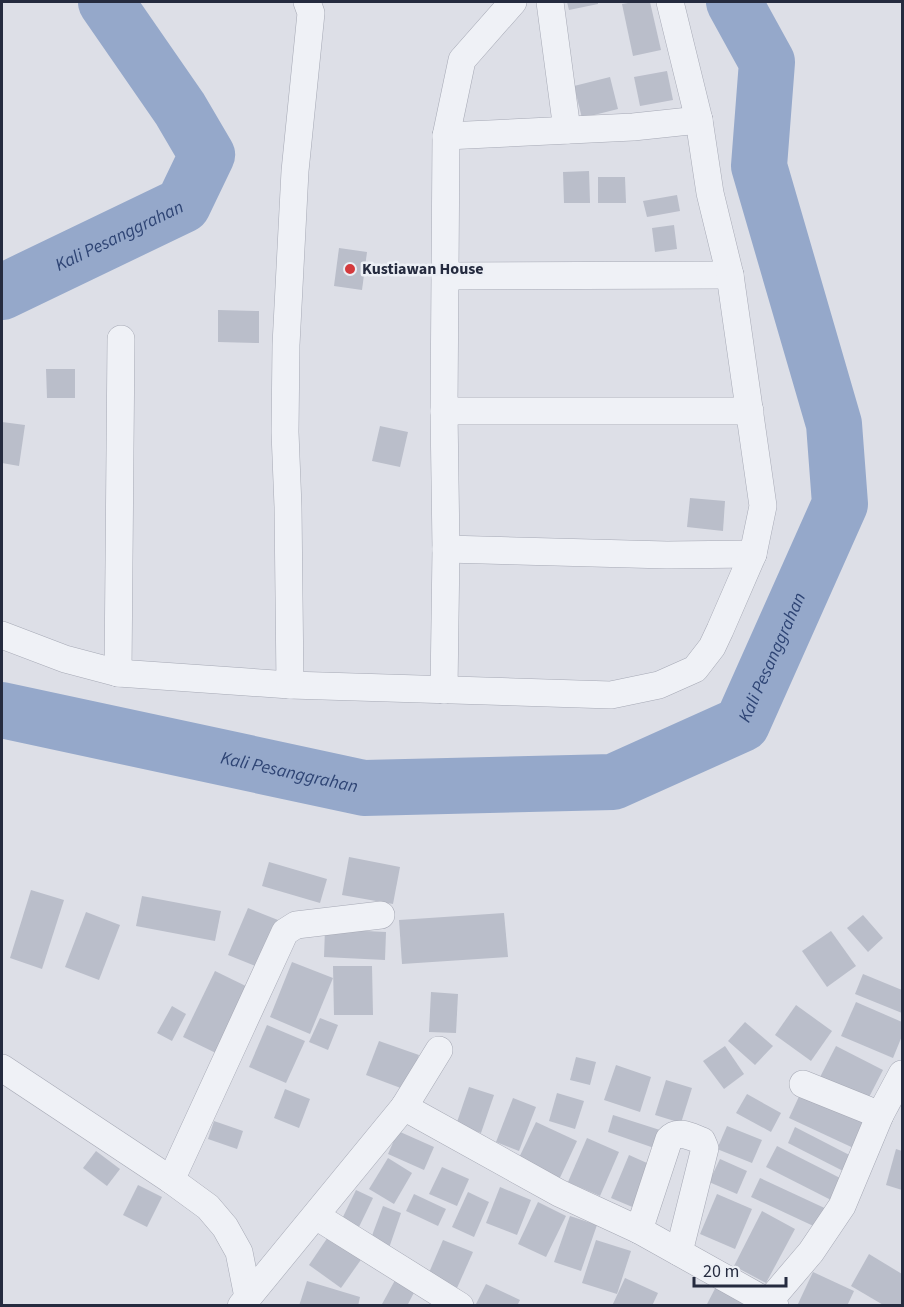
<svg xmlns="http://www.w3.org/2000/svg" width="904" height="1307" viewBox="0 0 904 1307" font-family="'Source Sans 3',sans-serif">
  <rect width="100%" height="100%" fill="#dddfe7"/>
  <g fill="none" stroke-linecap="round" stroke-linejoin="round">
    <g stroke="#95a8ca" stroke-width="56">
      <path id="s1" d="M2,292L183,205L207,155L180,109L106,2"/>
      <path id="s2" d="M2,710L364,788L613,782L742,724L840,504L834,424L759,166L767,62L734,2"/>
    </g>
  </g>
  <g fill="#babeca">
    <polygon points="567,2 598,2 598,4 569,10"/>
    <polygon points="634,2 650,2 661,50 633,56 622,4"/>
    <polygon points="667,71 673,100 640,106 634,77"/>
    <polygon points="610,77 618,109 582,118 574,86"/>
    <polygon points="589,171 590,203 564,203 563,172"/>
    <polygon points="598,177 625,177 626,203 598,203"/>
    <polygon points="677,195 680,211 647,217 643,201"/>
    <polygon points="674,225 677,249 655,252 652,228"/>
    <polygon points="339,248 367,252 362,290 334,286"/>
    <polygon points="218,310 259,311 259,343 218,342"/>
    <polygon points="46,369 75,369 75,398 47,398"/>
    <polygon points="2,422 25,425 19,466 2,463"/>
    <polygon points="380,426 408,432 400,467 372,461"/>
    <polygon points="690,498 725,501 723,531 687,527"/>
    <polygon points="349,857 400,867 393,904 342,895"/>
    <polygon points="269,862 327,879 320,903 262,886"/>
    <polygon points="31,890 64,900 42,969 10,958"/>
    <polygon points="142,896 221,911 215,941 136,926"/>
    <polygon points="248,908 283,922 263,969 228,955"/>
    <polygon points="86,912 120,925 99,980 65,967"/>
    <polygon points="504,913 508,957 402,964 399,920"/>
    <polygon points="863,915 883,938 868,952 847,928"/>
    <polygon points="325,929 386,932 385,960 324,957"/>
    <polygon points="831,931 856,966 827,987 802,951"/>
    <polygon points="292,962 333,978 310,1034 270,1017"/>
    <polygon points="333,966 372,966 373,1015 334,1015"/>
    <polygon points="215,971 256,991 224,1057 183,1037"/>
    <polygon points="863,974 902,990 902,1013 855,994"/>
    <polygon points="431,992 458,994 456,1033 429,1032"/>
    <polygon points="856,1002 902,1022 902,1036 893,1058 841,1036"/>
    <polygon points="796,1005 832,1031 811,1061 775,1035"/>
    <polygon points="172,1006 186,1014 172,1041 157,1033"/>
    <polygon points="320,1018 338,1025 328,1050 309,1042"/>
    <polygon points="745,1022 773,1046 755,1065 728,1041"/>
    <polygon points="267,1025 305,1041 286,1083 249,1067"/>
    <polygon points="379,1041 419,1055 406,1090 366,1075"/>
    <polygon points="725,1046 744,1074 724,1089 703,1061"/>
    <polygon points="836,1046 883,1070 865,1105 818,1081"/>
    <polygon points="576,1057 596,1062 590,1085 570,1080"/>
    <polygon points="616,1065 651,1077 640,1112 604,1100"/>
    <polygon points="666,1080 692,1088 681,1123 655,1115"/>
    <polygon points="469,1087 494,1095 481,1133 456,1125"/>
    <polygon points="285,1089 310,1099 299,1128 274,1118"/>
    <polygon points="802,1090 875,1124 862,1152 789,1118"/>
    <polygon points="557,1093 584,1101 575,1129 549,1121"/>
    <polygon points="747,1094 781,1113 771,1132 736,1113"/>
    <polygon points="513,1098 536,1107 519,1151 496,1142"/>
    <polygon points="613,1115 663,1131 657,1149 608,1132"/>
    <polygon points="214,1121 243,1131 237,1149 208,1139"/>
    <polygon points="536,1122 577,1141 558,1182 517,1162"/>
    <polygon points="727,1126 762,1140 752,1163 717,1149"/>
    <polygon points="795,1127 861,1161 853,1176 788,1143"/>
    <polygon points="398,1131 434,1147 424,1170 388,1154"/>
    <polygon points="587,1138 619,1152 600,1196 568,1182"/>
    <polygon points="777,1146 844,1180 833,1201 766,1167"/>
    <polygon points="896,1149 902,1151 902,1190 886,1185"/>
    <polygon points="96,1151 120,1169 107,1186 83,1168"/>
    <polygon points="629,1155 656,1167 637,1209 611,1198"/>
    <polygon points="388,1158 412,1173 394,1204 369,1189"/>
    <polygon points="720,1159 747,1171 737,1194 709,1182"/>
    <polygon points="442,1167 469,1179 457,1206 429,1194"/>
    <polygon points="760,1178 831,1211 822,1230 751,1197"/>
    <polygon points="138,1185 162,1197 147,1227 123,1215"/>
    <polygon points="500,1187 531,1200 517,1235 486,1223"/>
    <polygon points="356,1190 373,1198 358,1229 341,1221"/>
    <polygon points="468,1192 489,1202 474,1237 452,1227"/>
    <polygon points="414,1194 446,1209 438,1226 406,1211"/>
    <polygon points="717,1194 752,1209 735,1249 700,1234"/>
    <polygon points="538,1202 566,1216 546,1257 518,1244"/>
    <polygon points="383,1206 401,1213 389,1248 370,1241"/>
    <polygon points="762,1211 795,1229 766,1283 734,1266"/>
    <polygon points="570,1216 597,1225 581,1271 554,1262"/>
    <polygon points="332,1231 365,1254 341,1288 309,1265"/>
    <polygon points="443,1240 473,1252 457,1288 428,1275"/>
    <polygon points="596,1240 631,1251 617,1294 582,1283"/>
    <polygon points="869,1254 902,1274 902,1306 885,1306 851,1286"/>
    <polygon points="400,1271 420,1281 407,1306 381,1306"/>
    <polygon points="813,1272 854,1291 847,1306 797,1306"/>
    <polygon points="625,1278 658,1293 652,1306 612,1306"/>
    <polygon points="720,1279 747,1293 741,1306 706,1306"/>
    <polygon points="307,1281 360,1297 358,1306 299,1306"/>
    <polygon points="486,1284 520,1300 517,1306 475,1306"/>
  </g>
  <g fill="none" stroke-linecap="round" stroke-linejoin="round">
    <g stroke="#a6a9b5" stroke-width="28">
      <g id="minor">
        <polyline points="550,2 567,130"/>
        <polyline points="446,136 633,127 699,120"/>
        <polyline points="445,276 730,275"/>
        <polyline points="444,411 750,411"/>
        <polyline points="446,549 667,555 753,554"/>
        <polyline points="2,635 65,659 118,673 290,685 611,695 659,685 695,669 712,647 720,630 753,554 763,506 730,275 710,193 699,120 670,2"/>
        <polyline points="118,673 121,339"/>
        <polyline points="290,685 288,507 285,432 286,345 295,171 311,13 307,2"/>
        <polyline points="444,690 446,549 444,411 446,136 462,60 513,2"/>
        <polyline points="2,1068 171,1180 208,1207 225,1227 239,1252 248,1297"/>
        <polyline points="803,1084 880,1115"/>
        <polyline points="404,1107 559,1193 639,1230 775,1306"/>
        <polyline points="171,1180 285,932 296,925 381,915"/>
        <polyline points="316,1216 460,1306"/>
        <path d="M639,1230L669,1139C678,1129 691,1137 702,1141L705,1148L679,1252"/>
        <polyline points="241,1306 404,1107 439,1050"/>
        <polyline points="765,1306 811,1252 842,1206 880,1115 902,1074"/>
      </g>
    </g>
    <use href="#minor" stroke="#eff1f6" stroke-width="27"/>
  </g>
  <circle fill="#d43a3d" stroke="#eceff5" stroke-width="2" cx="350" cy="269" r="6"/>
  <g text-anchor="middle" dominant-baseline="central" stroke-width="5" stroke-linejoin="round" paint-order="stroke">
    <g font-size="16" font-weight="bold" fill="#252b3f" stroke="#eceff5" text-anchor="start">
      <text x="362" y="269">Kustiawan House</text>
    </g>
    <g font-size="18" font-style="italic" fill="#2e4474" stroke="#eceff5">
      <text stroke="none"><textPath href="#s1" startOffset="130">Kali Pesanggrahan</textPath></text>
      <text stroke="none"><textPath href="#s2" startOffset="834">Kali Pesanggrahan</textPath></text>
      <text stroke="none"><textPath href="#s2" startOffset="294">Kali Pesanggrahan</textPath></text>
    </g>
  </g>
  <rect width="904" height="1307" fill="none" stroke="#252b3f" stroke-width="6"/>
  <path d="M694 1277v9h92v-9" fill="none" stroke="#252b3f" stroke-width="3"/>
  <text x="703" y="1277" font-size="18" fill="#252b3f" stroke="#eceff5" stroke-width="4.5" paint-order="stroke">20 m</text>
</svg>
